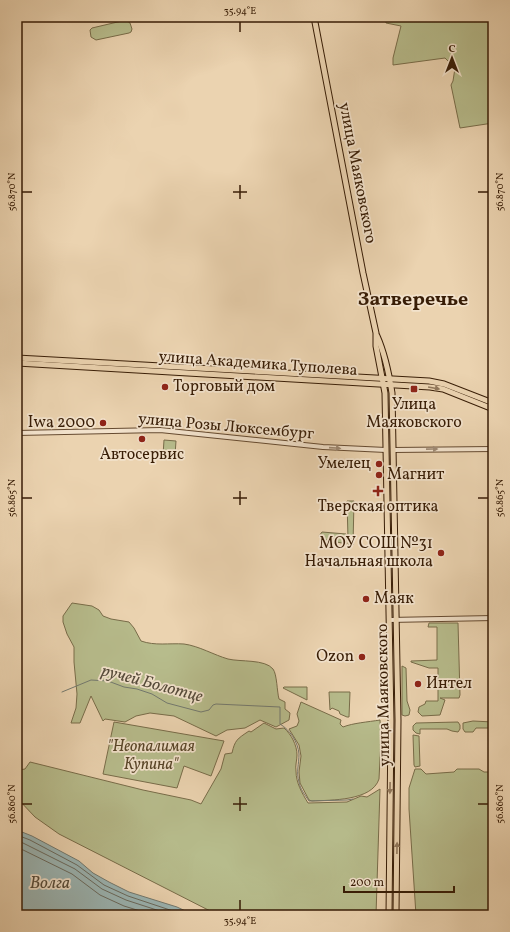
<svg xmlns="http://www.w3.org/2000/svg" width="510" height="932" viewBox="0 0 510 932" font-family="Vollkorn,serif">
  <rect width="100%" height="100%" fill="#ebd3b0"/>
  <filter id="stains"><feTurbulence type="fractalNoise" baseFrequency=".005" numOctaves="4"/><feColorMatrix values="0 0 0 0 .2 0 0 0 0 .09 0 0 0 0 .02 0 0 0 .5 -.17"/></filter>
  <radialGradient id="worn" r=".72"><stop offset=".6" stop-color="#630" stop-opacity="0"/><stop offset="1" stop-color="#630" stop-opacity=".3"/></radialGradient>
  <g fill="#b7bc8c" stroke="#786c49">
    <polygon points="385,17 493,17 493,123 460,128 451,85 453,81 455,68 445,58 393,65 393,58 401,26 386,23"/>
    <polygon points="126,20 130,23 132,29 131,32 129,33 96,40 91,37 90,30 92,28"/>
    <polygon points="164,440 176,441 175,455 163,455"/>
    <polygon points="347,501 354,501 353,545 349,545 348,538"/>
    <polygon points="322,532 346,534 347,544 321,539 319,536"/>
    <path d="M72,603L92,606L99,610L103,616L111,619L129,622L134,628L141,641C155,646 169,643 184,644C199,646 214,655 228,659C240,662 265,659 273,669C277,674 277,692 279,699L285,702V709L290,713L289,720L276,727L260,720L245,728L227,730L216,736L174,716L150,713L136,716L125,722L105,719L103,721L91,696L80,723H71L76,708L77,694L74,662V647L67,634L63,622V616Z"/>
    <polygon points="429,623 458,623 460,695 459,698 440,698 445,700 440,715 422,716 418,712 419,707 425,704 426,701 438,701 438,668 429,668 411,662 411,661 437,660 437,627 428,627"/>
    <polygon points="402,666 406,668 407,701 410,710 409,715 405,716 402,715"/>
    <polygon points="284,687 307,687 307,700 283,688"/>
    <polygon points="329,692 350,692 349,717 347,717 340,714 339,711 332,708 330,710"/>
    <path d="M301,702L341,720L340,724L343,727C353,723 368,722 380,720L381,739L379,779C372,801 331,800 312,801L309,800L300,783L299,772L301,756L299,745L289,729L297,726L299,721L297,714Z"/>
    <polygon points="473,721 493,722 493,728 476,728 473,732 465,732 463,729 463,723"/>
    <polygon points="114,722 224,741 211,776 184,766 177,788 103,774"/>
    <polygon points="458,722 460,725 460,729 458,732 452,731 447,729 420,729 420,734 416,733 413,730 413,726 416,723"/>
    <path d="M264,723L276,729L284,728C291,734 297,745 297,755C297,760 295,766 296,771C296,783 302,793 308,803L347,802L361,796L367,797L380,789L376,915H218L59,834L35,817L17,798V769L19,770L25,769L30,762L143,790L191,800L201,804L221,769L225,754L232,753C235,740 237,739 249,731L251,732Z"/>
    <polygon points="413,735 419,736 420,766 415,767 414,765"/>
    <polygon points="415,769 421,769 426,774 454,772 457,769 479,769 484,772 493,772 493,915 416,915 409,809 409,788"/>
  </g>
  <polygon fill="#9bb6b5" stroke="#73796f" points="17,830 32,836 79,861 93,873 109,882 129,892 177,907 194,915 17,915"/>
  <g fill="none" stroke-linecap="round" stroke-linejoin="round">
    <g stroke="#6a6a5e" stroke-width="1">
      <polyline points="17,835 30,840 77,865 104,885 128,896 185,915"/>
      <polyline points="17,840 75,869 102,889 126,900 172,915"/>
      <polyline points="17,847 72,874 100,895 124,906 153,915"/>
    </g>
    <path stroke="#73796f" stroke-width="1" d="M62,692L91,680L108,681L124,687L137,689L152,694L167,703L201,712L209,710L213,705L216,704L280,707V724C290,730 298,742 299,754C299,764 296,772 299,782C300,789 305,795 309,801L347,800L353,799"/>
    <g stroke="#654a30" stroke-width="6">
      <g id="minor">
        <polyline points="17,433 160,430 323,447 386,450"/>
        <polyline points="393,450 493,449"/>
        <polyline points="389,620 493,618"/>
      </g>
    </g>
    <g stroke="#381d06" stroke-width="7">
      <g id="major">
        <polyline points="314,17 363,273 376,333 376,346 385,393 391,721 389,915"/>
        <path d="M377,336C385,354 389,374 392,393L398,720L396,915"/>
        <polyline points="17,358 429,381 444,384 493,403"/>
        <polyline points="17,363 430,387 443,389 493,409"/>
      </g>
    </g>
    <use href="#minor" stroke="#f2e2cc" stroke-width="4"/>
    <use href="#major" stroke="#ebd3b0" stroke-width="5"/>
  </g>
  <defs><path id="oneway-solid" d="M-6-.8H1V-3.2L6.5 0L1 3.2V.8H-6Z"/></defs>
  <g fill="#92785b">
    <use href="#oneway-solid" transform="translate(434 388) rotate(10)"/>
    <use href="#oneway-solid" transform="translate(390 788) rotate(91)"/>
    <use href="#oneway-solid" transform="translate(397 848) rotate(-89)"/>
  </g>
  <g fill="#9e8973">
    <use href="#oneway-solid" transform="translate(335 448) rotate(4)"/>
    <use href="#oneway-solid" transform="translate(432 449) rotate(-1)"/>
  </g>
  <path fill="none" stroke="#381d06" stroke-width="1.5" d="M240,22V32M240,185V199M22,192H32M233,192H247M478,192H488M240,491V505M22,498H32M233,498H247M478,498H488M240,797V811M22,804H32M233,804H247M478,804H488M240,900V910"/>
  <g fill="#8f2418" stroke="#f2e2cc" stroke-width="1.5">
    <circle cx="165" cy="387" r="4"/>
    <rect x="410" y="385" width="8" height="8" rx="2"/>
    <circle cx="103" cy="423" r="4"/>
    <circle cx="142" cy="439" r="4"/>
    <circle cx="379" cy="464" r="4"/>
    <circle cx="379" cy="475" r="4"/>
    <path d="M376 485h4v4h4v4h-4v4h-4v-4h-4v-4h4z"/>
    <circle cx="441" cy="553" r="4"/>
    <circle cx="366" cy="599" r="4"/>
    <circle cx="362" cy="657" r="4"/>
    <circle cx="418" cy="684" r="4"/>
  </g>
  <g text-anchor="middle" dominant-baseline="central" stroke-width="3.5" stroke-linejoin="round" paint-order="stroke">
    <g font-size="16" fill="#381d06" stroke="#f2e2cc">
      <text transform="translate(357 173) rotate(79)">улица Маяковского</text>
      <text transform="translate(258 364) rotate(4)">улица Академика Туполева</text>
      <text transform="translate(226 427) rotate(5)">улица Розы Люксембург</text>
      <text transform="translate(384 695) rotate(-91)">улица Маяковского</text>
    </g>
    <g font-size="16" fill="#381d06" stroke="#f2e2cc" text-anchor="start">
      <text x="173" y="387">Торговый дом</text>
      <text x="414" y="405" text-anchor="middle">Улица<tspan x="414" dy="18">Маяковского</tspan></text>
      <text x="95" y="423" text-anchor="end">Iwa 2000</text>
      <text x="142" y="455" text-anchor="middle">Автосервис</text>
      <text x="371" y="464" text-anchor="end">Умелец</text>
      <text x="387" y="475">Магнит</text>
      <text x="378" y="507" text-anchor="middle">Тверская оптика</text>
      <text x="433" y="544" text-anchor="end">МОУ СОШ №31<tspan x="433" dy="18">Начальная школа</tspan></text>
      <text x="374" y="599">Маяк</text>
      <text x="354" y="657" text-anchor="end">Ozon</text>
      <text x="426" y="684">Интел</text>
    </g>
    <g font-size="16" font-style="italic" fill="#584528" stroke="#f2e2cc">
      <text x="151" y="747">"Неопалимая<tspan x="151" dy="18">Купина"</tspan></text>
    </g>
    <g font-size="17" font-style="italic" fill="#564b3b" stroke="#f2e2cc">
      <text transform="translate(152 684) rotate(15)">ручей Болотце</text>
      <text x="50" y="883">Волга</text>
    </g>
    <g font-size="20" font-weight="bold" fill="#381d06" stroke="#f2e2cc">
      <text x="413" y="300">Затверечье</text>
    </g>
  </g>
  <rect width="510" height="932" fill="none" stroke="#ebd3b0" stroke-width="44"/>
  <g transform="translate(452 58)" stroke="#f2e2cc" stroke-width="3" paint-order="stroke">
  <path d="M0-3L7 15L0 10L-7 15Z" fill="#381d06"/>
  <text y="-6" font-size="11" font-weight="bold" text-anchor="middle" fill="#381d06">С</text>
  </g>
  <path d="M344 886v6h110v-6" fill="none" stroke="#381d06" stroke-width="2"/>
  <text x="350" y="886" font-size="12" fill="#381d06" stroke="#f2e2cc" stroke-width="3" paint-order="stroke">200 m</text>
  <rect x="22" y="22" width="466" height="888" fill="none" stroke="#381d06" stroke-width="1.5"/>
  <g font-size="10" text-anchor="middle" fill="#381d06">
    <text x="240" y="14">35.94°E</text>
    <text transform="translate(11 192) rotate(-90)" y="4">56.870°N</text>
    <text transform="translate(499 192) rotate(-90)" y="4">56.870°N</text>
    <text transform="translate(11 498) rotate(-90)" y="4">56.865°N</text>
    <text transform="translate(499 498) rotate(-90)" y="4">56.865°N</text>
    <text transform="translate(11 804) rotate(-90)" y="4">56.860°N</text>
    <text transform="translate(499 804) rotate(-90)" y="4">56.860°N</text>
    <text x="240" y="924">35.94°E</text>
  </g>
  <rect width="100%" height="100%" filter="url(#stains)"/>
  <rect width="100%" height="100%" fill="url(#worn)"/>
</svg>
